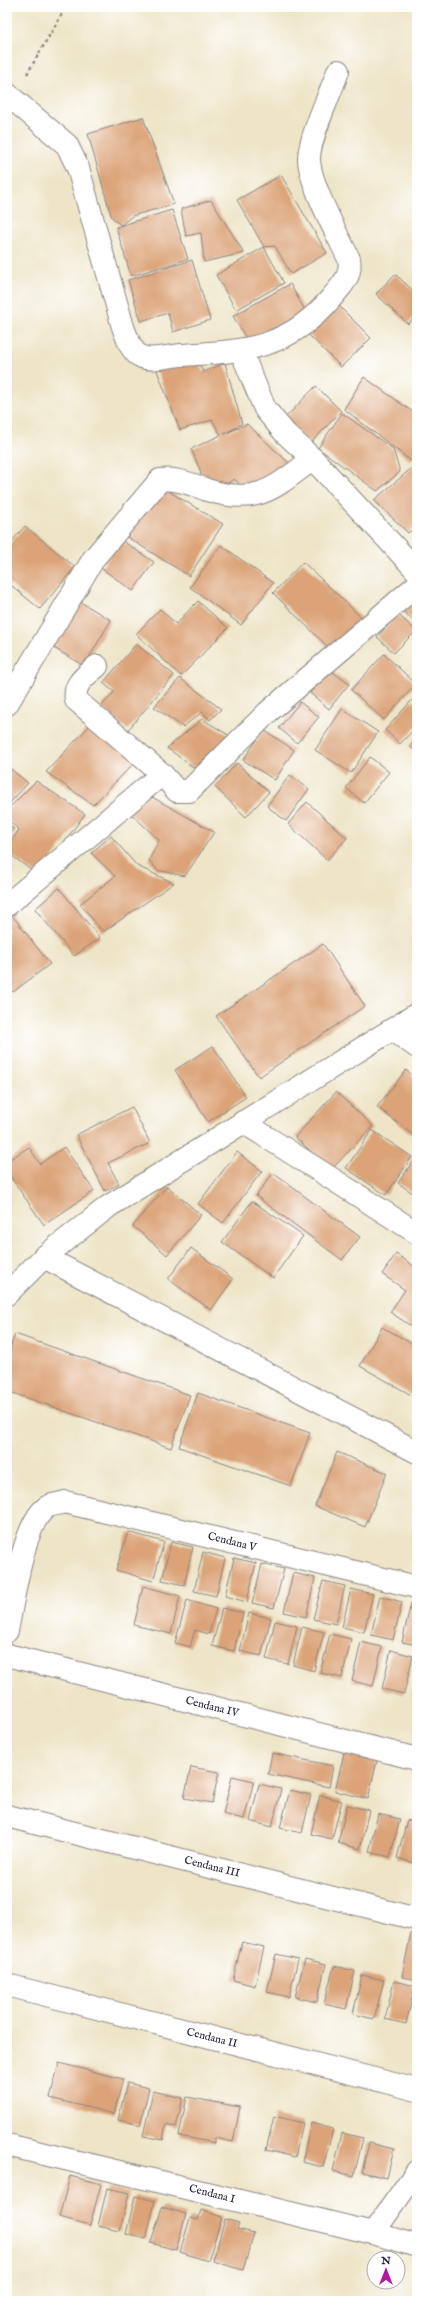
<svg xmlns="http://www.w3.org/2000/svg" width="424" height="2308" viewBox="0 0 424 2308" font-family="'IM FELL English',serif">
  <rect width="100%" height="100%" fill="#fff"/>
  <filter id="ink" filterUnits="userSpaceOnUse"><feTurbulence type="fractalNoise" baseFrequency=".025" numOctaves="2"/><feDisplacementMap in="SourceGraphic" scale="8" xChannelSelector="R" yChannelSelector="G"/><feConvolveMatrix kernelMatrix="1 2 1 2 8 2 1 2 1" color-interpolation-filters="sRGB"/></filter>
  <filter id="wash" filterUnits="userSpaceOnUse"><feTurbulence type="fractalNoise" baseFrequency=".012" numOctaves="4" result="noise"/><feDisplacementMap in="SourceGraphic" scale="16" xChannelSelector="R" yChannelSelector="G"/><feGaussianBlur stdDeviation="0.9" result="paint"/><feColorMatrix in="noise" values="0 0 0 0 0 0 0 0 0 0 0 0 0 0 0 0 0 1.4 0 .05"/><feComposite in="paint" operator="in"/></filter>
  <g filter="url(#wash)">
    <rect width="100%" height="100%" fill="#eee5c8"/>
    <g id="blocks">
      <g fill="#dba377">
        <polygon points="143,117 174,204 132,216 121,225 114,220 111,215 88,134"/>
        <polygon points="281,175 327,253 291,274 275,246 264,247 237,200"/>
        <polygon points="211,200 244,253 204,262 201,233 186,236 181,209"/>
        <polygon points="172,210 188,259 131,276 116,227"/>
        <polygon points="264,247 284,283 236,310 216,275"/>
        <polygon points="192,260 210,320 173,332 168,313 141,321 128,280"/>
        <polygon points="395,274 417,294 417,314 408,324 376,294"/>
        <polygon points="290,284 307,314 250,345 233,316"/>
        <polygon points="336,303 371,338 341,367 306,332"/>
        <polygon points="197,360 203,372 225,363 242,424 224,434 247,424 290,464 251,494 234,479 217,490 203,484 200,470 191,449 221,435 212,420 180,430 156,368"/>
        <polygon points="364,377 417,415 417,452 411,461 344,409"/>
        <polygon points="316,386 341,411 310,444 284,419"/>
        <polygon points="342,413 393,449 400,472 377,491 318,448"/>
        <polygon points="413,467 417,472 417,526 408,533 374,500"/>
        <polygon points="160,486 223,524 189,576 127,537"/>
        <polygon points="25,526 75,567 40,609 7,582 7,547"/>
        <polygon points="121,540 154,562 133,591 101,568"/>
        <polygon points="221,545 273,583 241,625 190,587"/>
        <polygon points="303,562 363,619 332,651 273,593"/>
        <polygon points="417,598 417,624 403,611"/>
        <polygon points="77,600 111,620 84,666 49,645"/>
        <polygon points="198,601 228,628 181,676 136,634 160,609 176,624"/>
        <polygon points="398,614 416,631 394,653 377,637"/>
        <polygon points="136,644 174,675 128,730 101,707 114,692 103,683"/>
        <polygon points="384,654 416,684 384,720 351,690"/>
        <polygon points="329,669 349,684 329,709 310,693"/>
        <polygon points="180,678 221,709 210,720 202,712 183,727 154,707"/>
        <polygon points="412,700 417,704 417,726 400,744 385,730"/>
        <polygon points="300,702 319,717 297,743 279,728"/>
        <polygon points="342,709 378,732 351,773 315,750"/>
        <polygon points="202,719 230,736 194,768 167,748"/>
        <polygon points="93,722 140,757 93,805 46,772"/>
        <polygon points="264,730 294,750 275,780 243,760"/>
        <polygon points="417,736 417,752 410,747"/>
        <polygon points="370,757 389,772 364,803 346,788"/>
        <polygon points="237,763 269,792 246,817 215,787"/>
        <polygon points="7,766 28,783 7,806"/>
        <polygon points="290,775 309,789 286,821 267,806"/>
        <polygon points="36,781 85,814 39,876 7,852 7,846 19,830 7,819 7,810"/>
        <polygon points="145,793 214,832 185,876 157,870 149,860 159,840 128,811"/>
        <polygon points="307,802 347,838 327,860 288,824"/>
        <polygon points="7,824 14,829 7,837"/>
        <polygon points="111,836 137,866 174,883 103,932 80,904 115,876 91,853"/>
        <polygon points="59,888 100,938 74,956 35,909"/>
        <polygon points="11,914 50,964 13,992 7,984 7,918"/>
        <polygon points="323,944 365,1006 259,1077 216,1016"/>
        <polygon points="213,1046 246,1097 208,1122 175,1070"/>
        <polygon points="406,1070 417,1079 417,1138 377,1107"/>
        <polygon points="336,1092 373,1126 331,1170 295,1137"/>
        <polygon points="132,1107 150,1143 108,1163 119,1184 105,1191 76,1135"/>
        <polygon points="372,1130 412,1157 386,1195 346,1168"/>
        <polygon points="29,1147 40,1164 64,1147 94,1191 44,1225 7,1172 7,1161"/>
        <polygon points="237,1152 262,1171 223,1223 198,1204"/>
        <polygon points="416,1157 417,1158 417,1196 398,1183"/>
        <polygon points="273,1173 360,1237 342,1260 256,1196"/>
        <polygon points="167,1186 201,1215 167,1255 133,1226"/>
        <polygon points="252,1201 303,1236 273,1278 222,1242"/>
        <polygon points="191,1248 233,1279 211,1310 168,1279"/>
        <polygon points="396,1254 417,1268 417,1330 390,1312 405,1290 382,1274"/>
        <polygon points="382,1327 417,1346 417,1390 413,1396 360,1366"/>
        <polygon points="15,1334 190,1395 171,1448 7,1391 7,1356"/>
        <polygon points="198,1393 310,1433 291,1486 179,1447"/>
        <polygon points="337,1452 387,1473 365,1527 315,1506"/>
        <polygon points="128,1532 164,1542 153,1581 116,1570"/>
        <polygon points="171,1542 193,1547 184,1585 162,1580"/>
        <polygon points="203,1552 225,1558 216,1596 194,1591"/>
        <polygon points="234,1558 256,1563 247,1602 225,1596"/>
        <polygon points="262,1564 284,1569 274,1608 252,1603"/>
        <polygon points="293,1573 315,1578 306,1617 284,1612"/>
        <polygon points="323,1581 345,1586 336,1624 313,1619"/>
        <polygon points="143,1586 180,1596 171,1634 134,1625"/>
        <polygon points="351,1589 373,1594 364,1632 342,1627"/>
        <polygon points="380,1596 402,1602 393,1640 371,1635"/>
        <polygon points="187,1600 216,1609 209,1634 195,1630 190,1647 175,1643"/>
        <polygon points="411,1603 417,1605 417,1645 402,1642"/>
        <polygon points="222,1608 243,1613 234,1651 212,1646"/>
        <polygon points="249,1613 271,1618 261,1656 240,1651"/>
        <polygon points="275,1621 297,1626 288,1664 266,1659"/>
        <polygon points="302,1627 324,1632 314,1671 293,1665"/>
        <polygon points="330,1634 351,1639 342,1678 320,1673"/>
        <polygon points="361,1642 382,1647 373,1686 352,1681"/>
        <polygon points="391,1650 413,1656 404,1694 382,1689"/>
        <polygon points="417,1679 417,1697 412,1695"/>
        <polygon points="345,1749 378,1756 368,1799 335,1791"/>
        <polygon points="272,1753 333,1766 329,1787 268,1774"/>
        <polygon points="191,1767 219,1772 212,1803 184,1798"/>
        <polygon points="232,1776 254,1781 244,1819 223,1814"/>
        <polygon points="259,1784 281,1789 272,1827 250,1821"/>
        <polygon points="290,1790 311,1795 302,1833 280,1828"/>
        <polygon points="320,1795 342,1801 332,1839 311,1834"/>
        <polygon points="347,1805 369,1810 360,1849 338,1843"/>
        <polygon points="378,1814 400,1819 390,1857 369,1852"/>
        <polygon points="407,1820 417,1823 417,1864 397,1858"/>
        <polygon points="411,1933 417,1935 417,1980 402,1977"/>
        <polygon points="242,1942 264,1947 255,1986 233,1980"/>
        <polygon points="276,1954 298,1959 289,1997 267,1992"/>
        <polygon points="305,1959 326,1964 317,2002 295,1997"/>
        <polygon points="334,1966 355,1971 346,2009 324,2004"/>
        <polygon points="362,1975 384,1980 374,2019 353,2014"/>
        <polygon points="394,1981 415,1986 406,2024 385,2019"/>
        <polygon points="59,2063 123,2079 114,2114 50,2098"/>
        <polygon points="127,2083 149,2088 140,2125 118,2120"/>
        <polygon points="153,2091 183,2098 176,2127 166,2124 163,2140 143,2136"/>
        <polygon points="187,2097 240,2107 233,2142 215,2138 215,2143 179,2136"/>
        <polygon points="274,2116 303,2123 295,2157 266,2150"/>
        <polygon points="311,2123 333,2129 323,2167 302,2162"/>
        <polygon points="342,2133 363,2138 354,2176 333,2171"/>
        <polygon points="369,2143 394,2149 387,2178 362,2172"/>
        <polygon points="70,2176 101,2184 90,2225 59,2217"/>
        <polygon points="107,2188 129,2193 120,2231 98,2226"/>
        <polygon points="135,2196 155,2201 146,2239 126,2234"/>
        <polygon points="162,2207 186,2214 176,2250 151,2243"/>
        <polygon points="201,2210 222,2217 208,2261 180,2252 190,2218 198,2220"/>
        <polygon points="225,2219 239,2223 237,2229 254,2233 243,2270 213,2261"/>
      </g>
    </g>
  </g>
  <g filter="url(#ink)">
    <use href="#blocks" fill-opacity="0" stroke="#888482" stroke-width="1"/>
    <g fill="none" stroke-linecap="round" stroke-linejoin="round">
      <g stroke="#888482" stroke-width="24">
        <g id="minor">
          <path d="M7,94L67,145L78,168L123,327C127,337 131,353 142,357C152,361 170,356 181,355C246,351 288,350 333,296C343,284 352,276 349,259C338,236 308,181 309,157C311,133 330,95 338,71"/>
          <polyline points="241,351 265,409 285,433 313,459 417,571"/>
          <path d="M97,666C86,676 73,683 76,700L162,774"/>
          <path d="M7,704L94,558L160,480C177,478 191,484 207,490C258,506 274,488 313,459"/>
          <polyline points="7,905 162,774 177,791 189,791 268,712 417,585"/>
          <polyline points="393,1030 417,1047"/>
          <polyline points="243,1122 417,1233"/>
          <polyline points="44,1257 417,1452"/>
          <polyline points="7,1294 44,1257 109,1206 417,1014"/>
          <path d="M7,1631C13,1603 23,1522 47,1507C52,1504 60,1504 65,1502L417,1587"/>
          <polyline points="7,1655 417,1759"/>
          <polyline points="7,1816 417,1919"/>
          <polyline points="7,1985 417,2090"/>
          <polyline points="7,2145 373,2233 417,2246"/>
          <polyline points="373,2233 417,2171"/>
        </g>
      </g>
      <polyline stroke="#888482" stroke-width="2.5" stroke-dasharray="3 3" stroke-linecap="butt" points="27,74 66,7"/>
      <use href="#minor" stroke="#fff" stroke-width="22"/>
    </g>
  </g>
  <g text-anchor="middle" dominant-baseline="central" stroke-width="3" stroke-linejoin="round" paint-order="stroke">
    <g font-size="11" fill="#22223b" stroke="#fff">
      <text transform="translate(232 1542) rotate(14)">Cendana V</text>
      <text transform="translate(212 1707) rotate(14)">Cendana IV</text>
      <text transform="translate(212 1867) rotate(14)">Cendana III</text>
      <text transform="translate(212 2038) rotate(14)">Cendana II</text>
      <text transform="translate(212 2194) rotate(14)">Cendana I</text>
    </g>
  </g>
  <rect width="424" height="2308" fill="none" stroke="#fff" stroke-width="24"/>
  <g transform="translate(386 2270)"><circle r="19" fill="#ffffff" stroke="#a7a7b1"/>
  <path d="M0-3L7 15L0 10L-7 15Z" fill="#b5179e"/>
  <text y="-6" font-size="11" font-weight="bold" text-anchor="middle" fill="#22223b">N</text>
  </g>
</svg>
